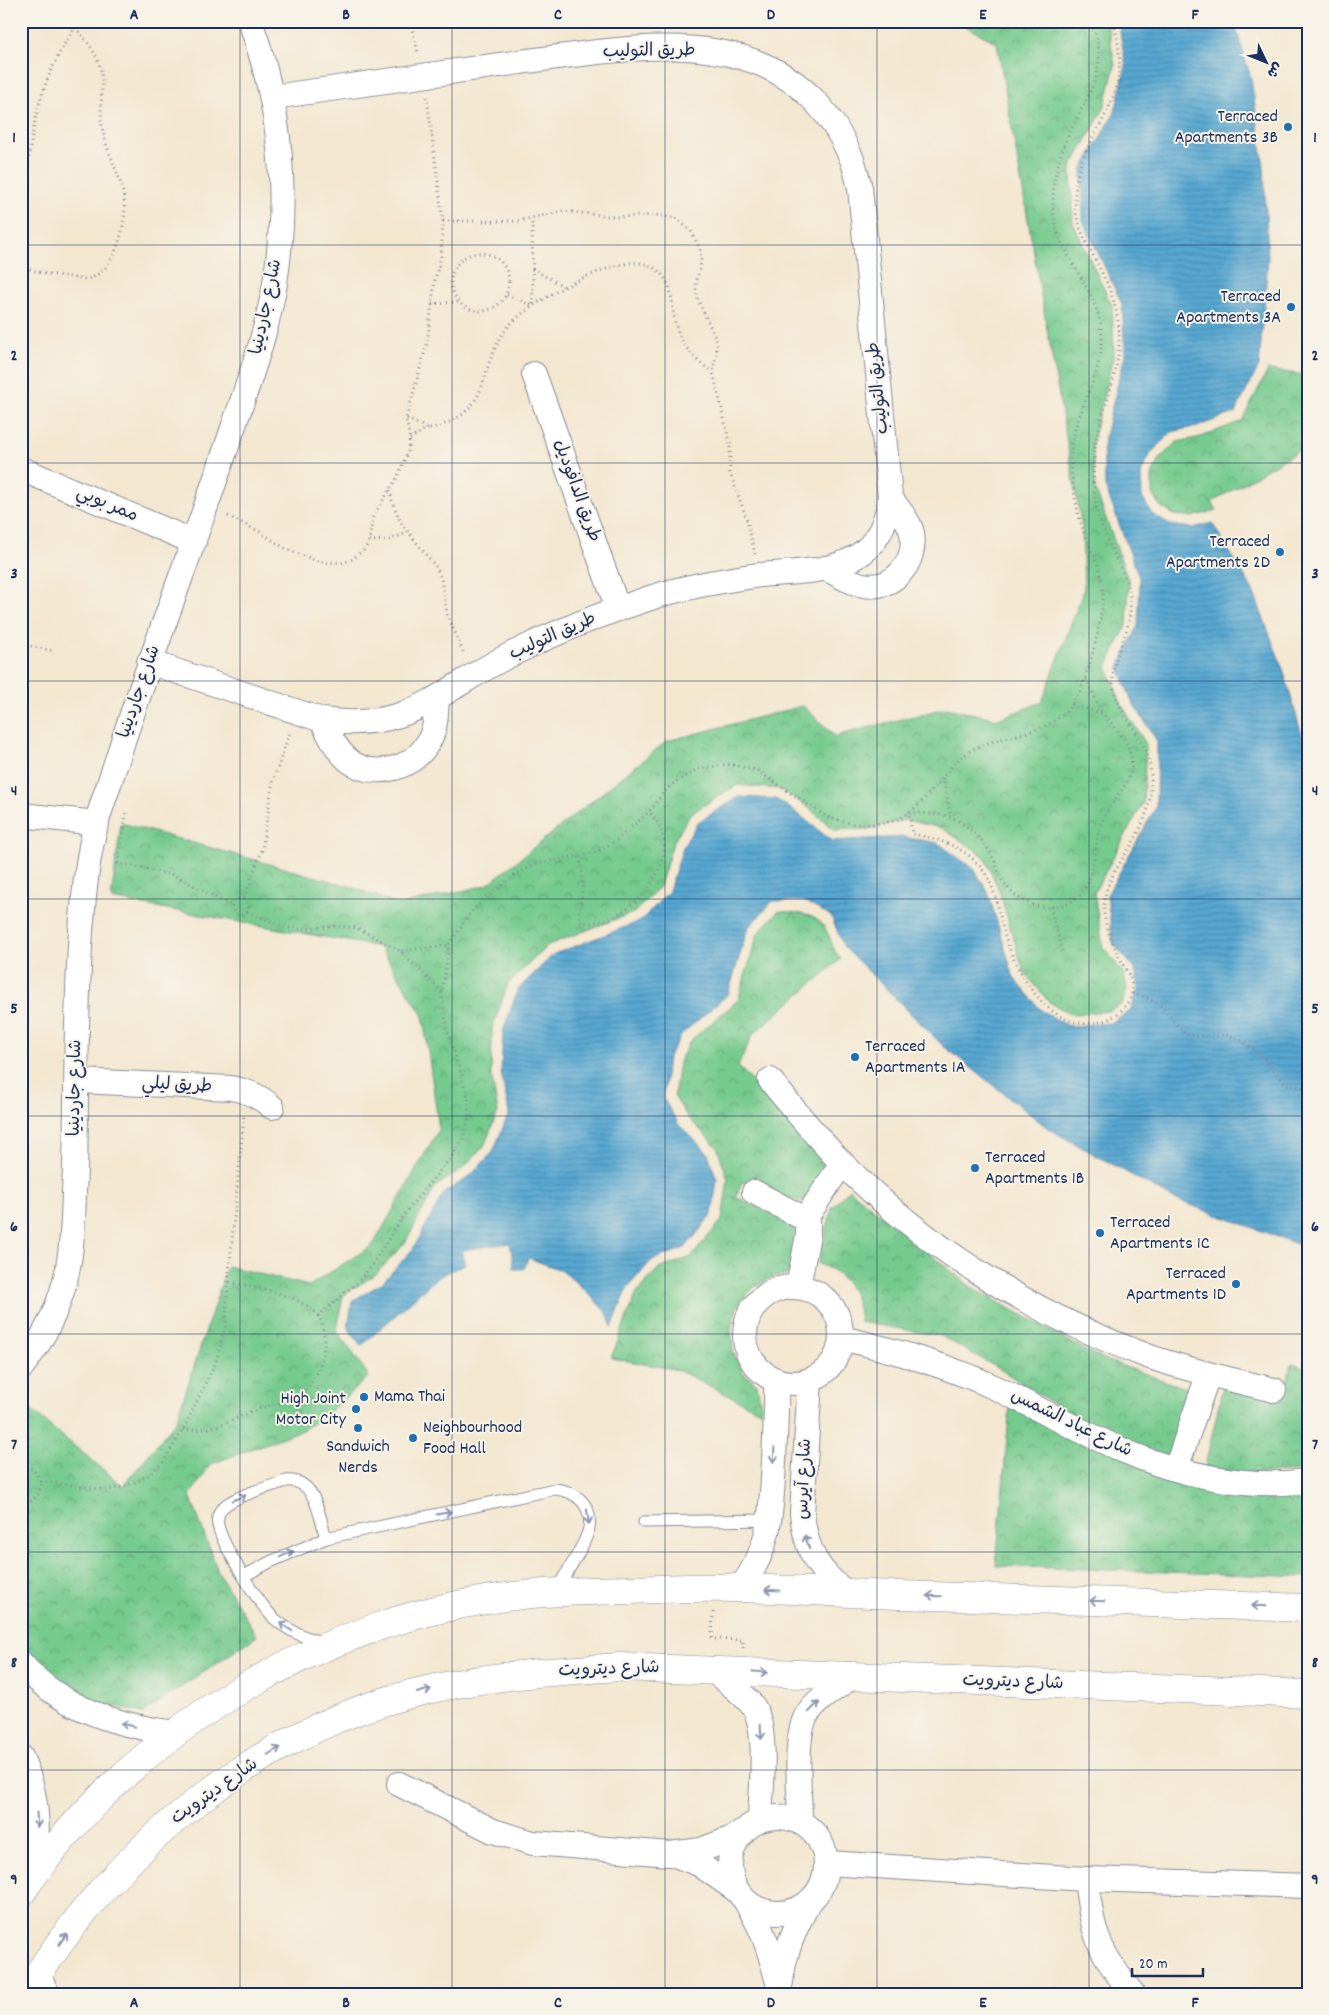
<svg xmlns="http://www.w3.org/2000/svg" width="1329" height="2015" viewBox="0 0 1329 2015" font-family="Dekko,'Playpen Sans Arabic',sans-serif">
  <defs>
    <pattern id="park-crowns" width="20" height="18" patternUnits="userSpaceOnUse" patternTransform="scale(1.25)"><rect width="20" height="18" fill="#75ca8d"/><path d="M2 6a3 3 0 1 1 6 0M12 15a3 3 0 1 1 6 0" fill="none" stroke="#5fa476"/></pattern>
    <pattern id="water-rules" width="6" height="5" patternUnits="userSpaceOnUse" patternTransform="scale(1.25)"><rect width="6" height="5" fill="#57a7d1"/><path d="M0 2.5h6" fill="none" stroke="#4788ad"/></pattern>
  </defs>
  <rect width="100%" height="100%" fill="#f7f3e8"/>
  <filter id="ink" filterUnits="userSpaceOnUse"><feTurbulence type="fractalNoise" baseFrequency=".02" numOctaves="2"/><feDisplacementMap in="SourceGraphic" scale="10" xChannelSelector="R" yChannelSelector="G"/><feConvolveMatrix kernelMatrix="1 2 1 2 8 2 1 2 1" color-interpolation-filters="sRGB"/></filter>
  <filter id="wash" filterUnits="userSpaceOnUse"><feTurbulence type="fractalNoise" baseFrequency=".0096" numOctaves="4" result="noise"/><feDisplacementMap in="SourceGraphic" scale="20" xChannelSelector="R" yChannelSelector="G"/><feGaussianBlur stdDeviation="1.12" result="paint"/><feColorMatrix in="noise" values="0 0 0 0 0 0 0 0 0 0 0 0 0 0 0 0 0 1.4 0 .05"/><feComposite in="paint" operator="in"/></filter>
  <g filter="url(#wash)">
    <rect width="100%" height="100%" fill="#f3e7d0"/>
    <g fill="url(#park-crowns)" stroke="#487c76">
      <polygon points="956,21 1107,21 1115,66 1104,108 1071,168 1073,223 1112,306 1114,353 1092,443 1095,488 1129,582 1127,624 1107,667 1122,705 1146,744 1143,803 1094,893 1103,947 1124,974 1127,990 1122,1004 1108,1011 1071,1014 1049,1002 1024,972 998,888 984,856 942,828 905,820 869,829 835,830 804,804 779,789 737,785 690,814 673,843 660,886 635,912 548,945 508,984 492,1029 491,1074 498,1112 484,1146 463,1168 436,1186 405,1243 375,1275 343,1295 337,1331 369,1376 326,1415 302,1430 211,1464 190,1495 218,1572 257,1636 143,1713 94,1702 37,1666 21,1645 21,1402 123,1486 176,1421 227,1266 309,1286 373,1245 439,1129 423,1016 380,947 111,899 121,823 349,886 400,905 487,885 667,741 803,706 835,736 946,708 998,719 1042,702 1084,589 1082,528 997,43"/>
      <polygon points="1268,370 1308,375 1308,445 1212,502 1217,510 1192,517 1174,515 1160,506 1152,494 1152,475 1159,459 1177,442 1201,437 1242,421"/>
      <path d="M778,911C791,912 813,913 822,924C831,935 831,949 841,959L753,1034L738,1066L830,1164L807,1204L742,1182L736,1197L800,1228L792,1274L776,1276L754,1287L738,1305L731,1328L733,1352L744,1374L757,1384L762,1412L678,1370L611,1358L637,1292L658,1269L691,1257L722,1220L728,1179L717,1147L688,1118L674,1096L679,1062L690,1041L738,1000L758,933Z"/>
      <path d="M849,1189L971,1287L1102,1359L1203,1394L1188,1462L1102,1435L1003,1371L941,1336L860,1322C858,1294 846,1273 818,1264L832,1208Z"/>
      <polygon points="1291,1364 1308,1368 1308,1471 1239,1474 1205,1466 1225,1377 1284,1398"/>
      <polygon points="1011,1392 1095,1447 1308,1485 1308,1577 996,1566"/>
    </g>
    <polygon fill="url(#water-rules)" stroke="#396b98" points="1118,21 1234,21 1251,78 1264,167 1268,259 1259,366 1235,413 1198,426 1172,432 1151,453 1141,473 1142,497 1152,514 1170,525 1193,528 1212,523 1252,588 1284,672 1308,757 1308,1248 1174,1199 1049,1129 942,1045 844,947 831,916 803,901 773,901 748,928 728,994 682,1034 668,1058 663,1098 679,1125 708,1153 717,1180 712,1215 685,1248 652,1260 628,1287 612,1327 607,1313 586,1291 561,1270 528,1258 524,1269 514,1269 510,1243 462,1250 465,1264 438,1277 361,1346 348,1328 352,1301 382,1283 413,1249 444,1193 469,1177 493,1152 509,1113 501,1073 503,1031 518,989 554,954 641,921 669,891 683,847 698,822 739,797 776,799 797,813 832,841 903,837 938,843 974,869 988,892 1014,978 1042,1011 1069,1026 1111,1023 1130,1011 1138,991 1135,969 1113,943 1107,895 1156,807 1157,741 1131,700 1119,667 1138,626 1140,580 1105,486 1103,444 1125,354 1122,304 1083,221 1082,170 1115,112 1126,66"/>
  </g>
  <g filter="url(#ink)">
    <g fill="none" stroke-linecap="round" stroke-linejoin="round">
      <g stroke="#878b97" stroke-width="13">
        <g id="lane">
          <polyline points="644,1522 770,1520"/>
          <path d="M244,1576L270,1562L326,1538L555,1489C576,1491 593,1505 589,1528C586,1544 565,1575 556,1590"/>
          <path d="M324,1643C306,1638 290,1632 276,1620C261,1608 222,1545 218,1525C217,1520 218,1515 220,1511C228,1497 270,1487 286,1481C316,1478 319,1516 326,1538"/>
          <polyline points="43,1971 55,1994"/>
        </g>
      </g>
      <g stroke="#878b97" stroke-width="26">
        <g id="street">
          <polyline points="534,374 618,609"/>
          <polyline points="21,469 194,542"/>
          <path d="M825,568C837,574 850,583 863,585C894,591 917,562 912,533C909,520 897,508 890,497"/>
          <path d="M149,662L322,720C409,732 436,693 506,657C553,633 603,613 653,597C687,586 724,580 760,575C791,572 829,573 856,557C878,544 887,521 890,497L860,188C857,177 855,165 850,155C833,115 803,82 763,65C690,33 596,53 520,62C437,73 355,85 273,97"/>
          <path d="M322,720C329,734 335,748 347,759C371,780 411,770 427,744C436,731 436,714 437,699"/>
          <polyline points="21,815 97,823"/>
          <path d="M770,1080C793,1108 816,1137 842,1163C928,1250 1036,1315 1150,1357C1191,1371 1233,1380 1274,1390"/>
          <path d="M78,1081L231,1088C248,1091 259,1096 272,1107"/>
          <polyline points="754,1192 807,1220"/>
          <polyline points="798,1287 808,1235 808,1215 842,1163"/>
          <circle cx="793" cy="1335" r="48"/>
          <path d="M841,1338C894,1350 946,1365 996,1388C1038,1408 1079,1431 1122,1450C1178,1475 1247,1489 1308,1481"/>
          <path d="M21,1368C41,1343 57,1312 65,1281C74,1245 73,1207 75,1170C77,1090 75,1011 81,932C84,895 87,856 97,821C105,794 115,768 123,741C158,637 197,535 232,431C250,378 270,325 277,269C288,185 279,101 250,21"/>
          <path d="M810,1380L802,1514C806,1550 817,1571 847,1593"/>
          <polyline points="1176,1469 1208,1375"/>
          <path d="M740,1588C772,1548 771,1510 774,1461C775,1434 777,1407 776,1380"/>
          <path d="M21,1663C60,1709 119,1726 176,1733"/>
          <path d="M711,1669C724,1680 741,1691 752,1705C769,1726 761,1791 760,1819"/>
          <path d="M21,1757C39,1796 40,1835 32,1877"/>
          <polyline points="399,1784 493,1831 533,1843 670,1854 701,1850 730,1839 743,1831"/>
          <circle cx="778" cy="1865" r="48"/>
          <path d="M800,1821C800,1794 793,1734 808,1713C818,1698 838,1687 853,1676"/>
          <polyline points="672,1854 699,1864 736,1890"/>
          <polyline points="827,1863 1086,1879 1308,1886"/>
          <path d="M1086,1879C1093,1934 1097,1950 1133,1994"/>
          <path d="M746,1902C767,1936 771,1957 781,1994"/>
          <path d="M781,1982C784,1953 795,1926 810,1901"/>
        </g>
      </g>
      <g stroke="#878b97" stroke-width="29">
        <g id="secondary">
          <path d="M21,1893C131,1731 320,1619 514,1596C551,1591 588,1591 625,1590C662,1589 700,1587 737,1588C781,1589 825,1592 869,1594C1015,1598 1161,1603 1308,1608"/>
          <path d="M26,1994C113,1847 267,1723 436,1688C496,1675 558,1671 620,1667L1308,1694"/>
        </g>
      </g>
      <g stroke="#878b97" stroke-width="3" stroke-dasharray="1 4" stroke-linecap="butt">
        <polyline points="410,21 418,52"/>
        <path d="M21,207C28,189 27,169 30,150C36,105 49,65 75,28"/>
        <polyline points="443,221 519,221 563,211 618,217 655,215 676,218 691,231 700,249 701,259 700,269 696,280 696,290 698,300 715,337 717,346 713,372 730,443 730,473 746,517 755,554"/>
        <circle cx="480" cy="282" r="29"/>
        <path d="M21,264C35,274 52,274 69,277C75,278 85,280 91,278C116,270 128,220 124,198C121,176 109,157 104,136C99,118 102,101 102,83C103,58 85,37 68,21"/>
        <polyline points="532,269 565,287"/>
        <polyline points="507,295 533,306 532,219"/>
        <polyline points="432,304 458,302"/>
        <path d="M407,419L429,429C498,411 473,371 508,327C527,303 601,265 631,263C640,262 649,264 657,270C674,283 671,303 675,322C680,344 694,360 713,372"/>
        <polyline points="410,439 422,431 429,429"/>
        <polyline points="390,490 392,501 401,523 436,567 441,578 447,614 464,654"/>
        <polyline points="228,516 260,532 286,549 320,562 341,563 351,560 365,549 369,541 373,516 397,478 408,451 410,439 406,419 427,344 435,279 441,257 443,221 427,97"/>
        <polyline points="369,541 389,540 407,533"/>
        <polyline points="21,644 53,651"/>
        <polyline points="1086,679 1102,713"/>
        <path d="M1071,706C1080,708 1092,709 1100,713C1104,714 1108,720 1111,723C1125,738 1137,755 1129,777C1123,792 1109,804 1103,819C1089,852 1102,905 1049,907C1028,907 1009,895 1000,876C997,868 995,860 990,852C984,842 976,834 967,827C962,823 956,819 951,817C938,813 922,814 909,812L912,834C937,839 961,845 979,865C998,887 998,916 1007,942C1020,980 1054,1036 1103,1021C1111,1019 1120,1013 1125,1006C1129,1001 1133,995 1132,988C1132,976 1124,966 1119,956C1112,942 1105,927 1104,911C1103,886 1116,869 1129,849C1141,830 1151,807 1151,785C1152,769 1148,752 1140,739C1130,721 1115,705 1113,684C1111,654 1134,632 1130,597C1125,568 1106,543 1098,514C1093,497 1093,477 1094,460C1096,416 1122,377 1119,332C1118,314 1113,296 1105,279C1092,250 1075,231 1075,197C1076,153 1100,133 1114,95C1123,71 1120,46 1113,21"/>
        <polyline points="943,778 951,817"/>
        <polyline points="126,813 118,863 174,875 232,906"/>
        <path d="M579,857C582,869 584,881 582,893C581,904 578,911 581,922C621,929 669,879 664,839C662,828 656,820 649,812"/>
        <polyline points="244,898 262,850 273,781 290,732"/>
        <circle cx="240" cy="907" r="8"/>
        <polyline points="1050,907 1063,954"/>
        <polyline points="247,912 287,928 298,929 337,926 357,928 400,951"/>
        <polyline points="442,992 400,951 449,945"/>
        <polyline points="1133,993 1150,999 1161,1006 1184,1033 1196,1037 1215,1035 1229,1035 1242,1041 1263,1057 1286,1084 1308,1089"/>
        <path d="M318,1316L357,1283L370,1268L408,1209L453,1155L464,1138L469,1118L468,1097L447,1029L442,993L449,945L471,912L485,898L518,873L536,864L597,852L617,840L649,812L664,792L675,782L699,769L728,764L756,770L827,817C852,826 887,829 910,812C928,798 942,776 958,760C990,730 1042,742 1070,707C1083,690 1088,671 1093,651C1099,628 1105,606 1102,582C1099,563 1089,547 1083,530C1076,509 1072,482 1071,460C1070,413 1107,377 1101,328C1095,282 1055,254 1053,208C1052,181 1059,154 1071,130C1089,94 1112,62 1090,21"/>
        <path d="M183,1430C216,1430 223,1424 252,1411C269,1404 290,1404 304,1391C315,1382 320,1367 323,1354C325,1342 325,1328 319,1317C305,1296 252,1286 228,1282"/>
        <polyline points="21,1466 33,1469 41,1481 39,1493 21,1511"/>
        <polyline points="41,1481 106,1490 122,1487 138,1481 151,1473 163,1462 183,1430 215,1364 226,1324 228,1282 244,1116"/>
        <polyline points="713,1612 712,1639 743,1640 743,1648"/>
      </g>
      <use href="#lane" stroke="#fff" stroke-width="11"/>
      <use href="#street" stroke="#fff" stroke-width="24"/>
      <use href="#secondary" stroke="#fff" stroke-width="28"/>
    </g>
    <defs><path id="oneway-shaft" d="M-6 0H5M1.5-3L5.5 0L1.5 3" fill="none" stroke-width="1.6" stroke-linecap="round" stroke-linejoin="round" transform="scale(1.25)"/></defs>
    <g stroke="#8d97ae">
      <use href="#oneway-shaft" transform="translate(774 1455) rotate(93)"/>
      <use href="#oneway-shaft" transform="translate(239 1498) rotate(-21)"/>
      <use href="#oneway-shaft" transform="translate(444 1513) rotate(-12)"/>
      <use href="#oneway-shaft" transform="translate(588 1517) rotate(82)"/>
      <use href="#oneway-shaft" transform="translate(807 1542) rotate(-108)"/>
      <use href="#oneway-shaft" transform="translate(287 1554) rotate(-24)"/>
      <use href="#oneway-shaft" transform="translate(772 1590) rotate(-177)"/>
      <use href="#oneway-shaft" transform="translate(934 1596) rotate(-178)"/>
      <use href="#oneway-shaft" transform="translate(1097 1601) rotate(-178)"/>
      <use href="#oneway-shaft" transform="translate(1259 1606) rotate(-178)"/>
      <use href="#oneway-shaft" transform="translate(286 1627) rotate(-147)"/>
      <use href="#oneway-shaft" transform="translate(760 1672) rotate(3)"/>
      <use href="#oneway-shaft" transform="translate(424 1691) rotate(-16)"/>
      <use href="#oneway-shaft" transform="translate(814 1707) rotate(-44)"/>
      <use href="#oneway-shaft" transform="translate(128 1725) rotate(-166)"/>
      <use href="#oneway-shaft" transform="translate(761 1732) rotate(87)"/>
      <use href="#oneway-shaft" transform="translate(274 1751) rotate(-30)"/>
      <use href="#oneway-shaft" transform="translate(37 1820) rotate(86)"/>
      <use href="#oneway-shaft" transform="translate(63 1939) rotate(-54)"/>
    </g>
  </g>
  <path fill="none" stroke="#1b2f5e" stroke-width="1" stroke-opacity="0.55" d="M240,21V1994M452,21V1994M665,21V1994M877,21V1994M1089,21V1994M21,245H1308M21,463H1308M21,681H1308M21,899H1308M21,1116H1308M21,1334H1308M21,1552H1308M21,1770H1308"/>
  <g fill="#1f6fb2" stroke="#f7f3e8" stroke-width="2">
    <circle cx="1288" cy="127" r="5"/>
    <circle cx="1291" cy="307" r="5"/>
    <circle cx="1280" cy="552" r="5"/>
    <circle cx="855" cy="1057" r="5"/>
    <circle cx="975" cy="1168" r="5"/>
    <circle cx="1100" cy="1233" r="5"/>
    <circle cx="1236" cy="1284" r="5"/>
    <circle cx="364" cy="1397" r="5"/>
    <circle cx="356" cy="1409" r="5"/>
    <circle cx="358" cy="1428" r="5"/>
    <circle cx="413" cy="1438" r="5"/>
  </g>
  <g text-anchor="middle" dominant-baseline="central" stroke-width="4" stroke-linejoin="round" paint-order="stroke">
    <g font-size="18" fill="#1b2f5e" stroke="#f7f3e8">
      <text transform="translate(649 52) rotate(-1)">طريق التوليب</text>
      <text transform="translate(267 307) rotate(-78)">شارع جاردينيا</text>
      <text transform="translate(879 388) rotate(-96)">طريق التوليب</text>
      <text transform="translate(576 491) rotate(70)">طريق الدافوديل</text>
      <text transform="translate(107 505) rotate(23)">ممر بوبي</text>
      <text transform="translate(553 637) rotate(-24)">طريق التوليب</text>
      <text transform="translate(140 692) rotate(-71)">شارع جاردينيا</text>
      <text transform="translate(177 1086) rotate(3)">طريق ليلي</text>
      <text transform="translate(76 1088) rotate(-89)">شارع جاردينيا</text>
      <text transform="translate(1071 1424) rotate(26)">شارع عباد الشمس</text>
      <text transform="translate(805 1479) rotate(-88)">شارع آيرس</text>
      <text transform="translate(609 1670) rotate(-2)">شارع ديترويت</text>
      <text transform="translate(1013 1683) rotate(2)">شارع ديترويت</text>
      <text transform="translate(215 1792) rotate(-35)">شارع ديترويت</text>
    </g>
    <g font-size="18" fill="#1b2f5e" stroke="#f7f3e8" text-anchor="end">
      <text x="1278" y="117">Terraced<tspan x="1278" dy="21">Apartments 3B</tspan></text>
      <text x="1281" y="297">Terraced<tspan x="1281" dy="21">Apartments 3A</tspan></text>
      <text x="1270" y="542">Terraced<tspan x="1270" dy="21">Apartments 2D</tspan></text>
      <text x="865" y="1047" text-anchor="start">Terraced<tspan x="865" dy="21">Apartments 1A</tspan></text>
      <text x="985" y="1158" text-anchor="start">Terraced<tspan x="985" dy="21">Apartments 1B</tspan></text>
      <text x="1110" y="1223" text-anchor="start">Terraced<tspan x="1110" dy="21">Apartments 1C</tspan></text>
      <text x="1226" y="1274">Terraced<tspan x="1226" dy="21">Apartments 1D</tspan></text>
      <text x="374" y="1397" text-anchor="start">Mama Thai</text>
      <text x="346" y="1399">High Joint<tspan x="346" dy="21">Motor City</tspan></text>
      <text x="423" y="1428" text-anchor="start">Neighbourhood<tspan x="423" dy="21">Food Hall</tspan></text>
      <text x="358" y="1447" text-anchor="middle">Sandwich<tspan x="358" dy="21">Nerds</tspan></text>
    </g>
  </g>
  <rect width="1329" height="2015" fill="none" stroke="#f7f3e8" stroke-width="55"/>
  <g transform="translate(1266 62) rotate(133)" stroke="#f7f3e8" stroke-width="4" paint-order="stroke">
  <path d="M0-4L9 19L0 12L-9 19Z" fill="#1b2f5e"/>
  <text y="-8" font-size="14" font-weight="bold" text-anchor="middle" fill="#1b2f5e">ش</text>
  </g>
  <path d="M1132 1968v8h71v-8" fill="none" stroke="#1b2f5e" stroke-width="2.5"/>
  <text x="1139" y="1968" font-size="15" fill="#1b2f5e" stroke="#f7f3e8" stroke-width="4" paint-order="stroke">20 m</text>
  <rect x="28" y="28" width="1274" height="1960" fill="none" stroke="#1b2f5e" stroke-width="2"/>
  <g font-size="16" text-anchor="middle" font-weight="bold" fill="#1b2f5e">
    <text x="134" y="19">A</text>
    <text x="346" y="19">B</text>
    <text x="558" y="19">C</text>
    <text x="771" y="19">D</text>
    <text x="983" y="19">E</text>
    <text x="1195" y="19">F</text>
    <text x="14" y="142">1</text>
    <text x="1315" y="142">1</text>
    <text x="14" y="360">2</text>
    <text x="1315" y="360">2</text>
    <text x="14" y="578">3</text>
    <text x="1315" y="578">3</text>
    <text x="14" y="795">4</text>
    <text x="1315" y="795">4</text>
    <text x="14" y="1013">5</text>
    <text x="1315" y="1013">5</text>
    <text x="14" y="1231">6</text>
    <text x="1315" y="1231">6</text>
    <text x="14" y="1449">7</text>
    <text x="1315" y="1449">7</text>
    <text x="14" y="1667">8</text>
    <text x="1315" y="1667">8</text>
    <text x="14" y="1884">9</text>
    <text x="1315" y="1884">9</text>
    <text x="134" y="2007">A</text>
    <text x="346" y="2007">B</text>
    <text x="558" y="2007">C</text>
    <text x="771" y="2007">D</text>
    <text x="983" y="2007">E</text>
    <text x="1195" y="2007">F</text>
  </g>
</svg>
